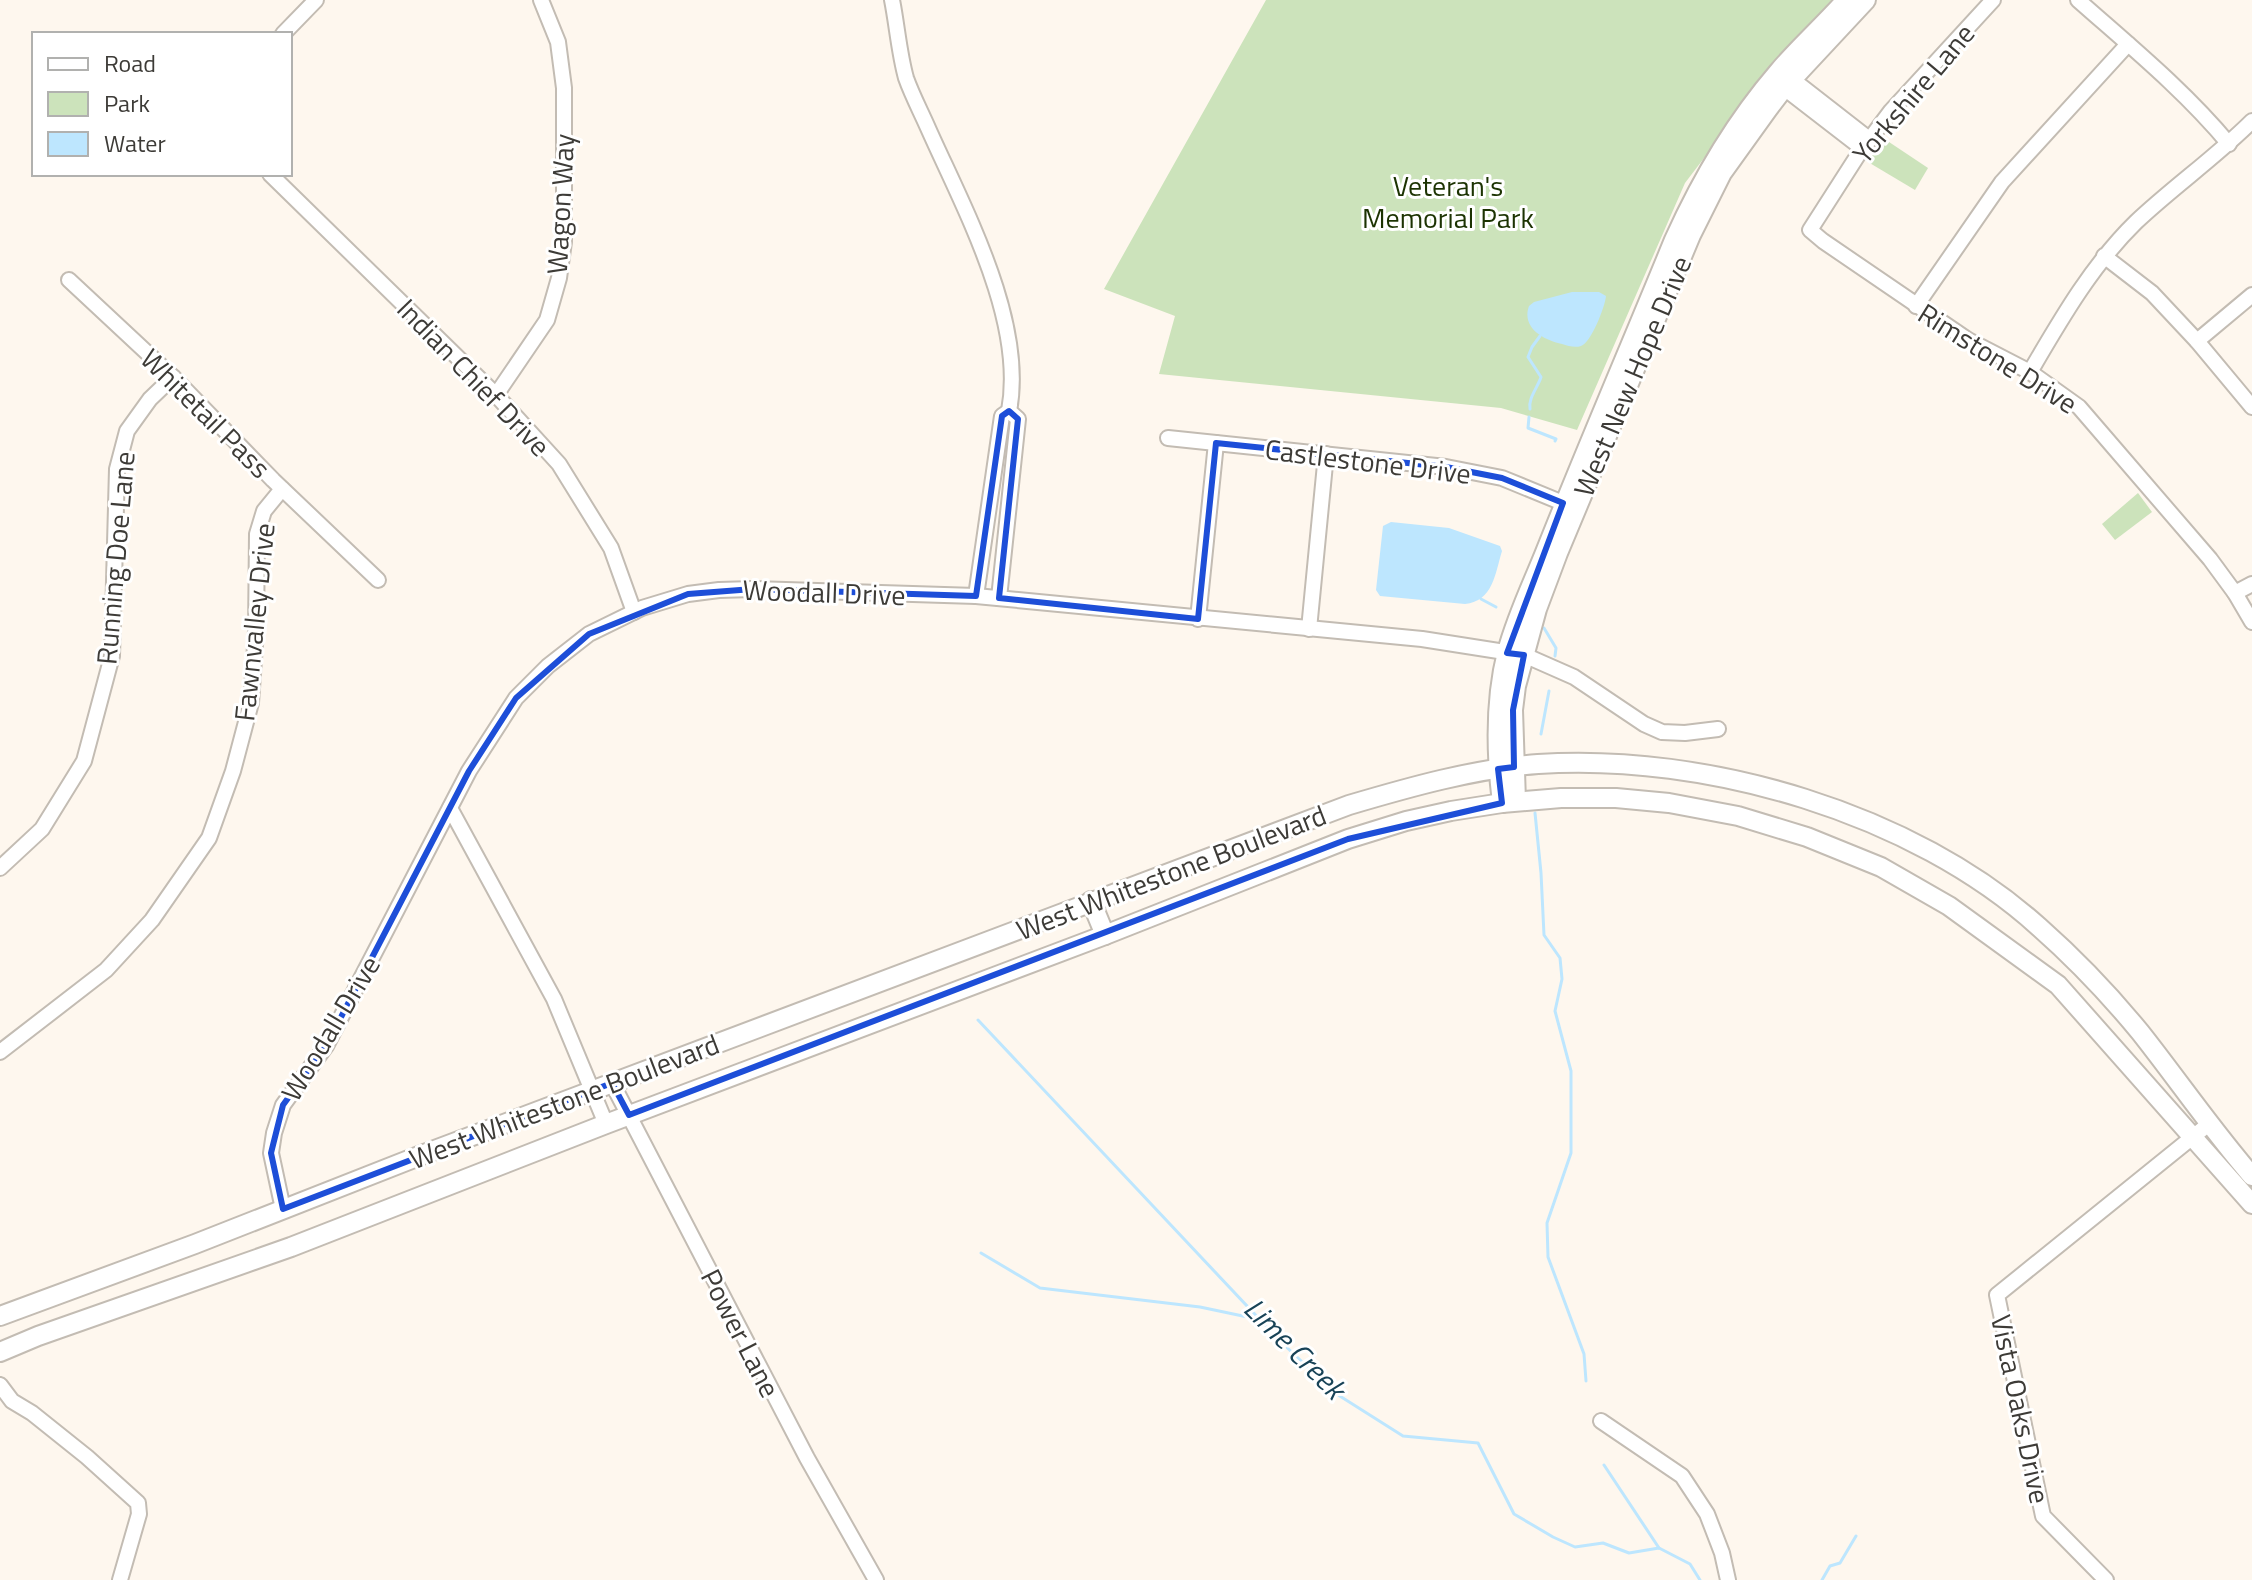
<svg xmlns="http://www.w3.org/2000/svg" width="2252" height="1580" viewBox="0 0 2252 1580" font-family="'Titillium Web',sans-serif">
  <rect width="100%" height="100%" fill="#fef7ee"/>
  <g fill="#cce3bb">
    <polygon points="1266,0 1832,0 1790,45 1685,183 1577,430 1501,408 1159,374 1175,316 1104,289"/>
    <polygon points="1883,138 1928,168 1915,190 1868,162"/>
    <polygon points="2138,493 2152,512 2115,540 2102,524"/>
  </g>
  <g fill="#bde6fe">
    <path d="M1572,292H1599L1606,296C1605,307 1591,343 1581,346C1575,348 1568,346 1562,344C1544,340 1521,328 1529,306L1534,302Z"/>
    <path d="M1391,522L1449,528L1500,546L1502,551C1495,574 1493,601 1465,604L1380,596L1376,590L1383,526Z"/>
  </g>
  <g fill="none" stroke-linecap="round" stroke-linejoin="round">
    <g stroke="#bde6fe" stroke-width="3">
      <path d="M1530,409C1528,398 1538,387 1541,377L1528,357L1532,347L1540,336"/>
      <polyline points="1529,417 1528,428 1556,439 1555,441"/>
      <polyline points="1481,599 1496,607"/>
      <polyline points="1544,628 1556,648 1555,656"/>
      <polyline points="1541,734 1549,691"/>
      <polyline points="1535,813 1541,873 1544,935 1560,958 1562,979 1555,1011 1571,1071 1571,1153 1547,1223 1548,1257 1584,1354 1586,1381"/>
      <polyline points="978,1020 1279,1340 1335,1393 1403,1436 1478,1443 1514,1514 1553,1537 1575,1547 1603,1543 1629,1553 1659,1548 1690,1564 1700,1580"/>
      <polyline points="981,1253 1040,1288 1200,1307 1257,1319"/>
      <polyline points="1604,1465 1659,1548"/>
      <polyline points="1822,1580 1830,1566 1840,1563 1856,1536"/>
    </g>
    <g stroke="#c3bcb3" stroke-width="18">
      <g id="minor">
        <path d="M892,0C897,25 899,53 906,78C912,95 921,112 928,128C964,209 1026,321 1009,411L1002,416L976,596"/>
        <polyline points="1993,0 1891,111 1858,155 1810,230 1823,241 1968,340 2030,372 2079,407 2210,559 2235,593 2252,622"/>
        <path d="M2078,0C2130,46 2184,90 2229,144"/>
        <polyline points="283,34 316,0"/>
        <polyline points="1783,75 1792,79 1869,139"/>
        <polyline points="1781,80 1784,88 1863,149"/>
        <polyline points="270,174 496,395 559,464 611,548 634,612"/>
        <polyline points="2104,256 2152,293 2197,341 2252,407"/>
        <polyline points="69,280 173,377 273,480 378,580"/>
        <polyline points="1916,306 2002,182 2128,44"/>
        <polyline points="2197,341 2252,295"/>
        <path d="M2030,372C2061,319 2092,265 2136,222C2173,187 2216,157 2252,121"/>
        <polyline points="496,395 547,320 559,278 564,242 564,88 558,42 541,0"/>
        <polyline points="1168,438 1446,467 1502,478 1563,503"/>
        <polyline points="2235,593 2252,584"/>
        <polyline points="999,598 1018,419 1009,411"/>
        <polyline points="1198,619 1216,443"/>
        <polyline points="1309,629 1326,454"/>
        <polyline points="450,808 554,999 606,1124"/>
        <polyline points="0,868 42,829 84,761 112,656 117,469 127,431 150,399 173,377"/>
        <polyline points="0,1052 106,970 152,920 209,838 233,771 251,703 256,631 257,534 264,511 282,489"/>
        <polyline points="612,1083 807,1458 876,1580"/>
        <polyline points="283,1209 271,1153 274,1133 283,1105 326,1046 469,771 516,698 548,666 589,634 642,608 688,594 719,590 753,589 976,596 1422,639 1524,655 1574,677 1644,724 1662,732 1685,733 1718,729"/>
        <polyline points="0,1385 12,1401 32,1413 87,1457 138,1503 139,1514 120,1580"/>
        <polyline points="1601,1421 1682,1476 1707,1514 1722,1553 1728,1580"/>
        <polyline points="2106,1580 2043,1516 1997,1295 2210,1123"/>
      </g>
    </g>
    <g stroke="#c3bcb3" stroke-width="22">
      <g id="major">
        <polyline points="1516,801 1513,710 1516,686 1537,609 1558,553 1691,235 1722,173 1768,109 1784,88 1866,0"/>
        <path d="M1502,803C1496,754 1495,699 1507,652C1516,618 1531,587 1544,555C1586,449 1631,345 1674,240C1701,180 1735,122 1778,72C1799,47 1824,25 1846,0"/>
        <polyline points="1091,901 1105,935"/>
        <path d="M0,1316L195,1244L419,1156L1349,805C1410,787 1473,769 1538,764C1707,753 1913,813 2039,927C2073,957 2112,998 2140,1032C2178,1080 2212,1130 2252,1176"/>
        <polyline points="0,1352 38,1336 291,1247 606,1124 1105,935 1348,839 1406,821 1451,811 1502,803 1561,798 1616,798 1669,803 1738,816 1807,837 1881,867 1949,906 2058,985 2252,1204"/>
      </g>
    </g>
    <use href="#minor" stroke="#fff" stroke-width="14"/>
    <use href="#major" stroke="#fff" stroke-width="18"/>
  </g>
  <path fill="none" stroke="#1d4ed8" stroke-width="6" stroke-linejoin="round" d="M1009,411L1018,419L999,598L1198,619L1216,443L1446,467L1502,478L1563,503L1507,653L1524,655L1513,710L1514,767L1498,769L1502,803L1348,839L629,1115L612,1083L283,1209L271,1153L283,1105L326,1046L469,771L516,698L589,634L688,594L753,589L976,596L1002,416Z"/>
  <g text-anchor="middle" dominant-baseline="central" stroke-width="6" stroke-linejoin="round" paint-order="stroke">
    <g font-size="28" fill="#3d3b37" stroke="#fff">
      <text transform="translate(1913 93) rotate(-50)">Yorkshire Lane</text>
      <text transform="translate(560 204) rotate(-87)">Wagon Way</text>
      <text transform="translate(1998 358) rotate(32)">Rimstone Drive</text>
      <text transform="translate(1632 376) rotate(-67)">West New Hope Drive</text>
      <text transform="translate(474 377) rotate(46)">Indian Chief Drive</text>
      <text transform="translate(206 413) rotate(45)">Whitetail Pass</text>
      <text transform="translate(1368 461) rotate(7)">Castlestone Drive</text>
      <text transform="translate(115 558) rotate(-85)">Running Doe Lane</text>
      <text transform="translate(824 592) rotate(2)">Woodall Drive</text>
      <text transform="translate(254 622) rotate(-84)">Fawnvalley Drive</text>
      <text transform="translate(1171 872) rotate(-21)">West Whitestone Boulevard</text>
      <text transform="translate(330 1028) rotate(-59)">Woodall Drive</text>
      <text transform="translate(564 1101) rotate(-21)">West Whitestone Boulevard</text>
      <text transform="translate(741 1333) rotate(63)">Power Lane</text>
      <text transform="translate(2021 1409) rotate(78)">Vista Oaks Drive</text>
    </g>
    <g font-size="28" fill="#1c3302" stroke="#fff">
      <text x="1448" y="185">Veteran's<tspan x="1448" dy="32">Memorial Park</tspan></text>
    </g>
    <g font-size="30" font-style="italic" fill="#184357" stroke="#fff">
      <text transform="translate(1295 1348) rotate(45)">Lime Creek</text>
    </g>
  </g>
  <rect x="32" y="32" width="260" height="144" fill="#ffffff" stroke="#b1b1af" stroke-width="2"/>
  <rect x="48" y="58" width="40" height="12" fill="#ffffff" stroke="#b1b1af" stroke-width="2"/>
  <text x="104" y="72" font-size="24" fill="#3d3b37">Road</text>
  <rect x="48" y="92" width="40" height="24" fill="#cce3bb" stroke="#b1b1af" stroke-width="2"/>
  <text x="104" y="112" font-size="24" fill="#3d3b37">Park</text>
  <rect x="48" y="132" width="40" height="24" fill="#bde6fe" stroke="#b1b1af" stroke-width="2"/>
  <text x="104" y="152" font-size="24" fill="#3d3b37">Water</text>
</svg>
